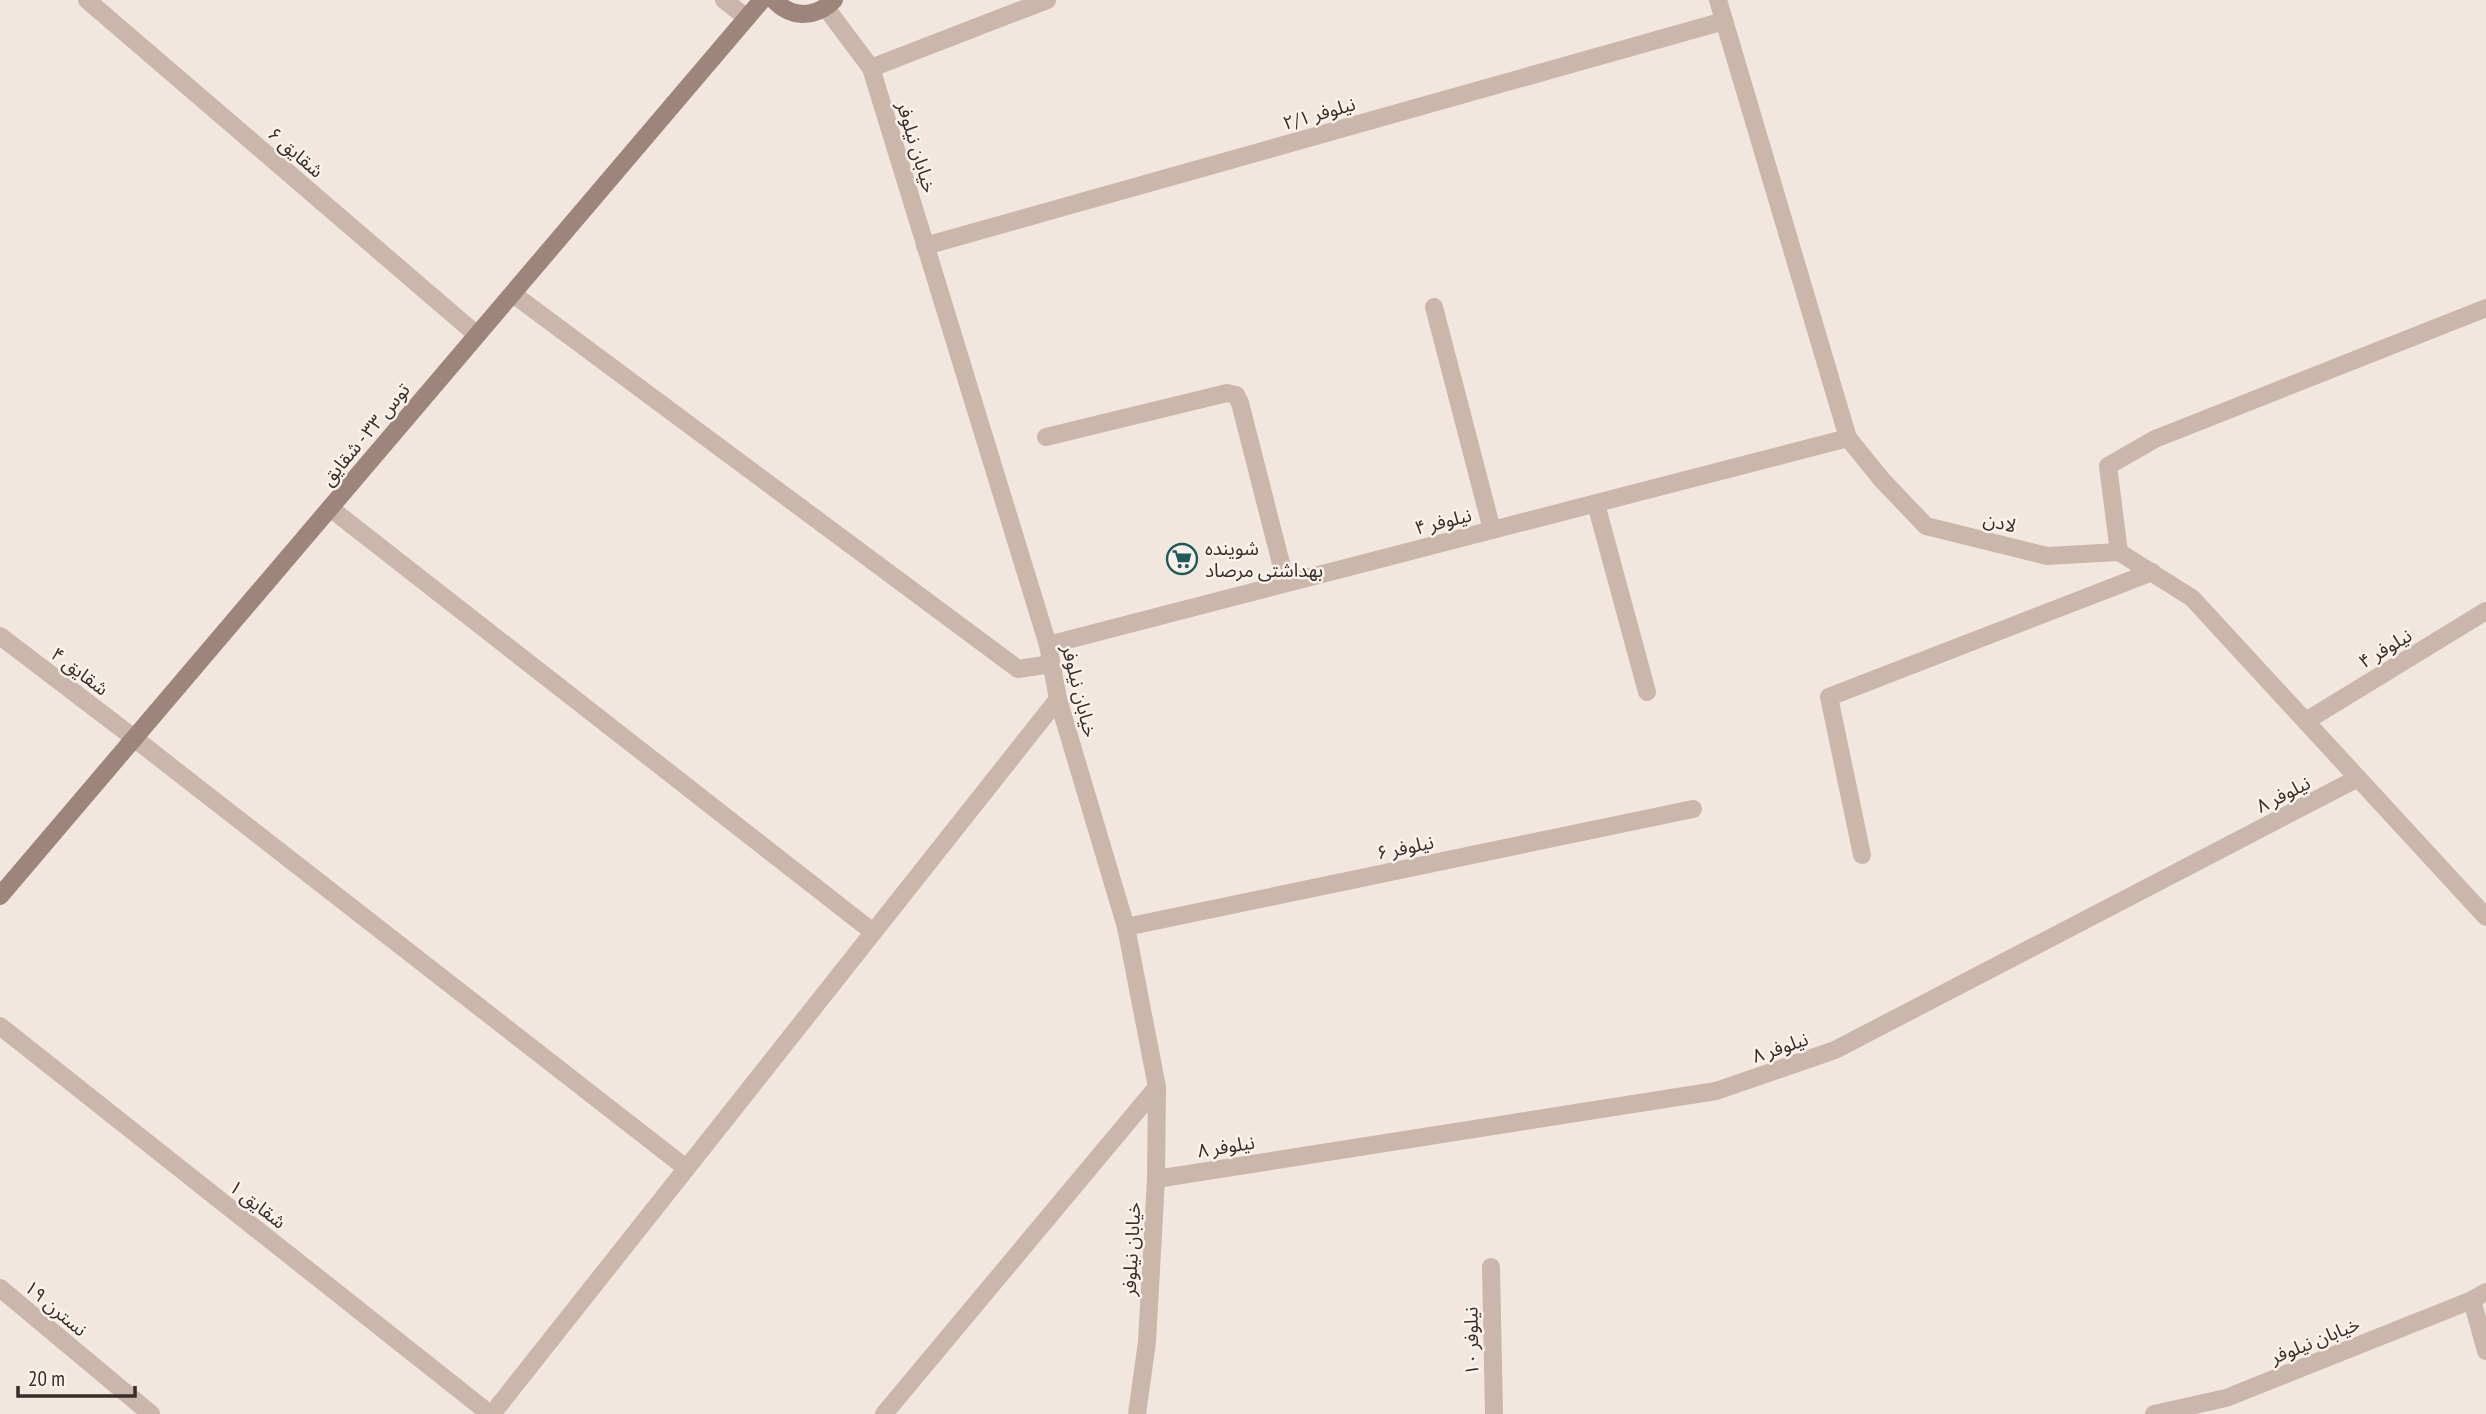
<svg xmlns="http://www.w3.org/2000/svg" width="2486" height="1414" viewBox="0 0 2486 1414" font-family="'PT Sans Narrow','Noto Sans Arabic',sans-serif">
  <rect width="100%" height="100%" fill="#f2e7df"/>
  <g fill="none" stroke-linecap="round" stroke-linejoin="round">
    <g stroke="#cab6ab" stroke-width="18">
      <polyline points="87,0 477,335"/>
      <polyline points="724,0 747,18"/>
      <polyline points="1718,0 1848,438 1882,480 1926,526 2047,556 2119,552 2192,598 2486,917"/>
      <polyline points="826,8 871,68 1048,645 1058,699 1126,927 1157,1087 1156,1179 1147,1342 1137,1414"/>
      <polyline points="871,68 1047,0"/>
      <polyline points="925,246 1724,21"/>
      <polyline points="513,294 1018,669 1051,664"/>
      <polyline points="1434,307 1492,530"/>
      <polyline points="1046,437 1227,393 1236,395 1240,403 1286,583"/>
      <polyline points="1596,504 1647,692"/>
      <polyline points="330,508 873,932"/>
      <polyline points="2119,552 2108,466 2155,439 2486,308"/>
      <polyline points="0,636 134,738 686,1168"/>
      <polyline points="1048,645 1848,438"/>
      <polyline points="2306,721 2486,611"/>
      <polyline points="1862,855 1829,697 2152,572"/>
      <polyline points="1126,927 1693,809"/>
      <polyline points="0,1026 490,1414"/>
      <polyline points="1156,1179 1716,1091 1835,1050 2358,778"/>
      <polyline points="1491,1267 1494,1414"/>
      <polyline points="0,1288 151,1414"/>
      <polyline points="2472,1300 2486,1351"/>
      <polyline points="492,1414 1058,699"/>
      <polyline points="884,1414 1157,1087"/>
      <polyline points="2154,1414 2226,1398 2472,1300 2486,1292"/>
    </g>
    <g stroke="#9e857c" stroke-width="18">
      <path d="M774,0C792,19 816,18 834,0"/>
      <polyline points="0,896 762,0"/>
    </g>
  </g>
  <defs>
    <g id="supermarket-ring" transform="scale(1.575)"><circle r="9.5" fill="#faf2eb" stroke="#205958" stroke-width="1.5"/><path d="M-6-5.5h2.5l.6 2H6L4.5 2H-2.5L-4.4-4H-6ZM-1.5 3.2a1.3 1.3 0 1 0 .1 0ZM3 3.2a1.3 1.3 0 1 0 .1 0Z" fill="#205958"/></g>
  </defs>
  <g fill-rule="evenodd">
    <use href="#supermarket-ring" x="1182" y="559"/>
  </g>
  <g text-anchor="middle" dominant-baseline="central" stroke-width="5" stroke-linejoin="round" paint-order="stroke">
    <g font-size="19" fill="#382d2a" stroke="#faf2eb">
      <text transform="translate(1319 113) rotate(-16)">نیلوفر ۲/۱</text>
      <text transform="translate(917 147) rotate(73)">خیابان نیلوفر</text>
      <text transform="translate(296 152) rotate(41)">شقایق ۶</text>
      <text transform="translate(365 434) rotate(-50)">توس ۳۳ - شقایق</text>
      <text transform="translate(1443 521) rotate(-14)">نیلوفر ۴</text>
      <text transform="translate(2000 522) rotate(14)">لادن</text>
      <text transform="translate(2385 648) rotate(-31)">نیلوفر ۴</text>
      <text transform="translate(80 671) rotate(37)">شقایق ۴</text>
      <text transform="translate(1080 691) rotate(76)">خیابان نیلوفر</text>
      <text transform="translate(2283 794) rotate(-27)">نیلوفر ۸</text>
      <text transform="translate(1405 847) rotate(-12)">نیلوفر ۶</text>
      <text transform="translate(1780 1047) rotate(-19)">نیلوفر ۸</text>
      <text transform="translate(1226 1146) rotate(-9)">نیلوفر ۸</text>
      <text transform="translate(258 1204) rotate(38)">شقایق ۱</text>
      <text transform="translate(1131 1249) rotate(-87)">خیابان نیلوفر</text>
      <text transform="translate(56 1308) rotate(40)">نسترن ۱۹</text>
      <text transform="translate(2315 1340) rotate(-22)">خیابان نیلوفر</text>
      <text transform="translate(1471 1341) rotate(-91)">نیلوفر ۱۰</text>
    </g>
    <g font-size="19" fill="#382d2a" stroke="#faf2eb" text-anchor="start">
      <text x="1205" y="548">شوینده<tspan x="1205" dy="22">بهداشتی مرصاد</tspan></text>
    </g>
  </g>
  <path d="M18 1386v10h117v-10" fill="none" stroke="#382d2a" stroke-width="3.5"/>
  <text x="28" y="1386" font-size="21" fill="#382d2a" stroke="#faf2eb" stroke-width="5" paint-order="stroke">20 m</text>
</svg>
